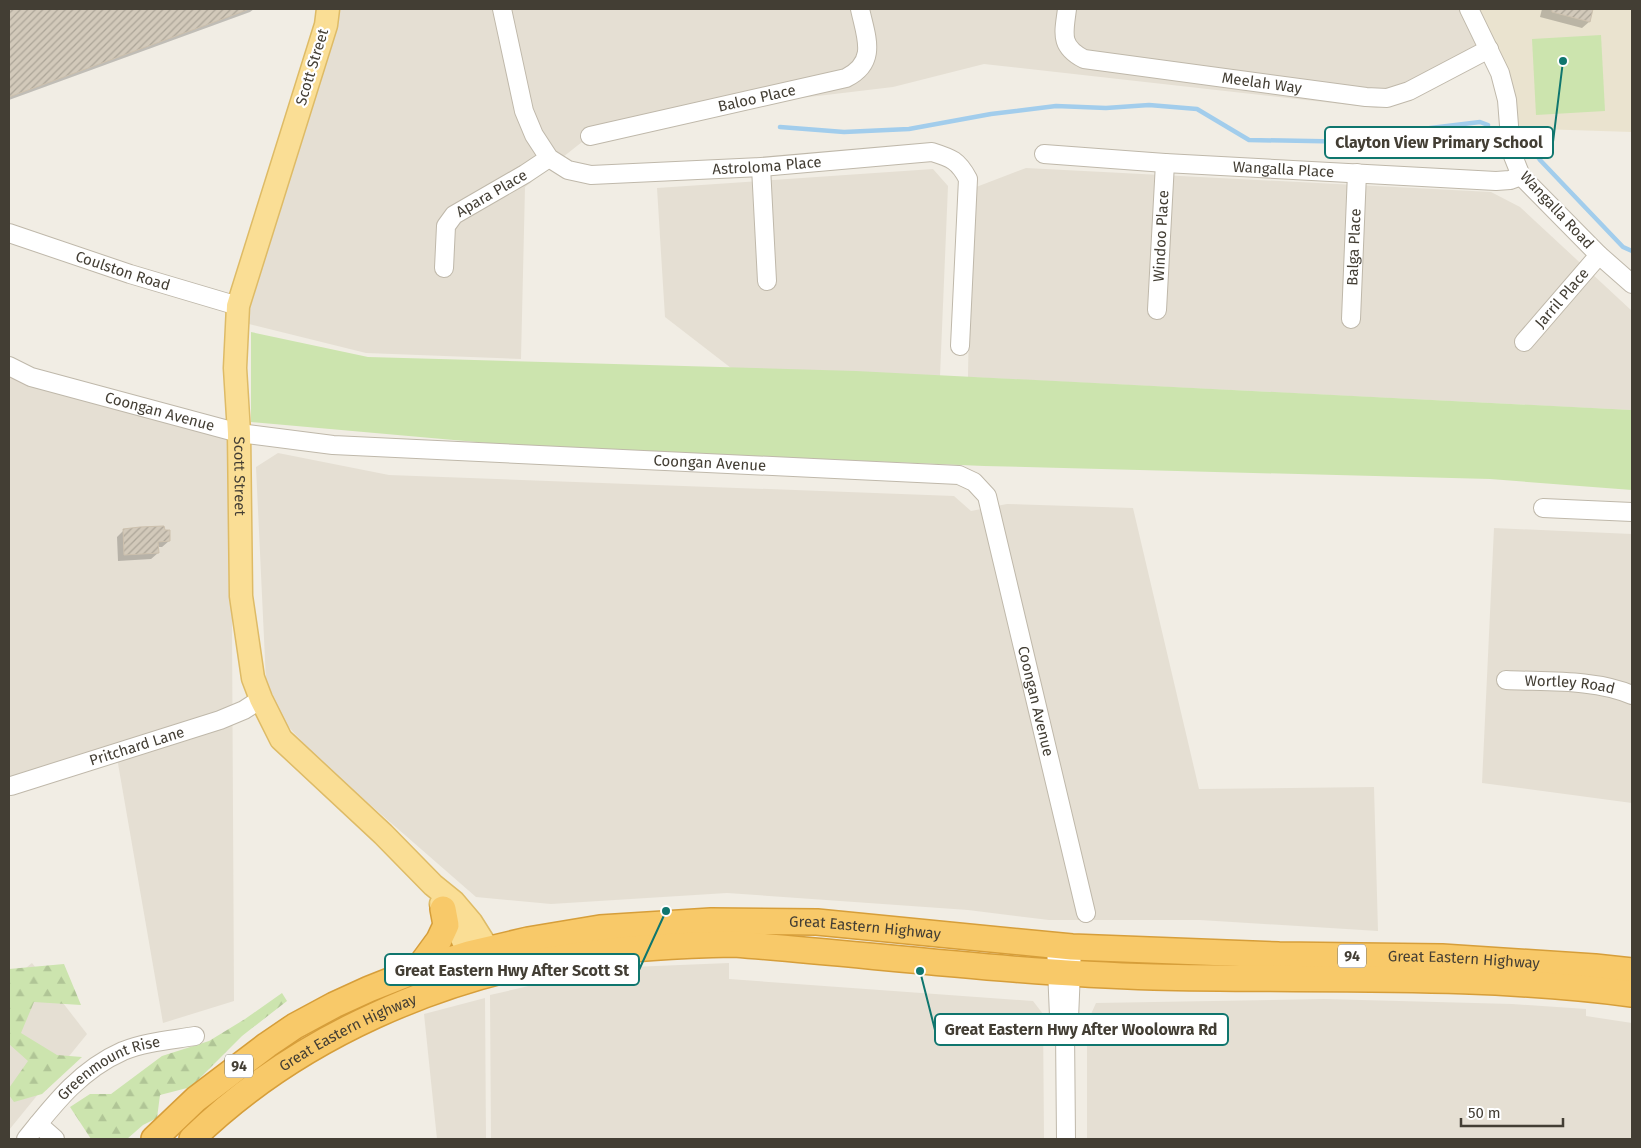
<svg xmlns="http://www.w3.org/2000/svg" width="1641" height="1148" viewBox="0 0 1641 1148" font-family="'Fira Sans',sans-serif">
  <defs>
    <pattern id="forest-firs" width="22" height="20" patternUnits="userSpaceOnUse" patternTransform="scale(1.25)"><rect width="22" height="20" fill="#cce4ae"/><path d="M5 1l3.5 6h-7zM16 11l3.5 6h-7z" fill="#b0c596"/></pattern>
    <pattern id="building-hatch" width="6" height="6" patternUnits="userSpaceOnUse" patternTransform="scale(1.25)"><rect width="6" height="6" fill="#d2c9ba"/><path d="M-1 1l2-2M0 6l6-6M5 7l2-2" fill="none" stroke="#aca598"/></pattern>
  </defs>
  <rect width="100%" height="100%" fill="#f1ede4"/>
  <g fill="#e5dfd3">
    <polygon points="316,9 1474,9 1498,52 1400,104 1377,108 984,64 893,87 784,100 582,142 525,187 521,359 366,353 225,318 313,36"/>
    <polygon points="1026,168 1491,192 1520,207 1632,311 1632,410 968,377 971,189"/>
    <polygon points="933,169 948,186 940,376 731,368 665,317 657,188"/>
    <polygon points="9,373 231,434 234,1001 163,1023 116,752 9,783"/>
    <polygon points="278,453 389,475 954,496 971,511 1007,504 1133,508 1199,789 1374,787 1378,931 1200,920 1049,920 968,910 727,893 551,904 476,897 320,761 284,722 266,681 256,467"/>
    <polygon points="1494,528 1632,534 1632,803 1482,783"/>
    <polygon points="32,963 87,1034 9,1130 9,982"/>
    <polygon points="729,963 729,979 1033,1001 1043,1014 1044,1139 491,1139 490,995 607,968"/>
    <polygon points="485,998 486,1139 437,1139 424,1014"/>
    <polygon points="1324,999 1512,1004 1586,1009 1586,1016 1632,1023 1632,1139 1087,1139 1087,1023 1096,1003"/>
  </g>
  <polygon fill="#eae3cf" points="1469,9 1632,9 1632,132 1509,128 1507,100"/>
  <g fill="#cce4ae">
    <polygon points="1601,35 1605,111 1536,115 1532,39"/>
    <polygon points="251,332 368,357 856,371 1632,410 1632,490 1490,479 984,466 521,446 251,422"/>
  </g>
  <g fill="url(#forest-firs)">
    <polygon points="64,964 81,1005 34,1002 21,1033 57,1055 82,1057 42,1094 14,1102 9,1095 9,1088 28,1061 9,1044 9,969"/>
    <polygon points="282,993 287,1001 242,1036 191,1087 160,1095 157,1118 143,1125 127,1139 91,1139 70,1107 90,1094 111,1094 162,1056 209,1041 245,1019"/>
  </g>
  <g fill="#0003">
    <polygon points="9,9 254,9 250,12 9,100"/>
    <polygon points="1542,9 1592,9 1589,22 1582,28 1540,17"/>
    <polygon points="124,530 163,531 169,541 162,547 157,547 158,553 151,559 118,561 117,537"/>
  </g>
  <g fill="none" stroke-linecap="round" stroke-linejoin="round">
    <g stroke="#a2cdec" stroke-width="4.5">
      <polyline points="780,127 844,132 909,129 991,114 1056,106 1106,108 1149,105 1197,109 1249,140 1363,142 1414,130 1480,122 1488,125"/>
      <polyline points="1525,139 1540,160 1623,247 1632,251"/>
    </g>
  </g>
  <g fill="url(#building-hatch)" stroke="#cdc1ae">
    <polygon points="9,9 247,9 247,10 9,97"/>
    <polygon points="1552,9 1593,9 1590,22 1552,12"/>
    <polygon points="164,526 165,530 170,530 170,541 158,542 159,553 124,555 123,529 140,527"/>
  </g>
  <g fill="none" stroke-linecap="round" stroke-linejoin="round">
    <g stroke="#bfb8aa" stroke-width="20">
      <g id="minor">
        <path id="s1" d="M502,9L524,111L534,135L549,158L568,170L591,175L761,167L932,152C951,158 958,160 968,179L960,346"/>
        <path id="s2" d="M1067,9C1064,33 1059,46 1084,59L1366,97L1387,98L1409,91L1489,49"/>
        <polyline points="1469,9 1500,73 1507,100 1511,151 1521,176 1599,255 1632,284"/>
        <path id="s3" d="M590,136L846,78C878,62 866,37 860,9"/>
        <path id="s4" d="M1044,154L1165,163L1496,181L1510,180L1521,176"/>
        <polyline points="761,167 767,281"/>
        <path id="s5" d="M9,233L130,274L238,306"/>
        <path id="s6" d="M444,268L446,226L454,215L525,174L549,158"/>
        <path id="s7" d="M1157,310L1165,163"/>
        <path id="s8" d="M1351,319L1357,173"/>
        <path id="s9" d="M1524,342L1599,255"/>
        <path id="s10" d="M9,366L31,377L239,433L333,445L959,475L974,482L987,496L1086,913"/>
        <polyline points="1543,508 1632,512"/>
        <path id="s11" d="M1506,680C1546,682 1595,679 1632,695"/>
        <path id="s12" d="M11,786L220,720L244,710L261,699"/>
        <polyline points="1056,945 1059,1016"/>
        <polyline points="38,1124 55,1139"/>
        <path id="s13" d="M26,1139C54,1104 80,1070 123,1051C145,1042 171,1040 195,1036"/>
        <polyline points="1066,1139 1065,1030 1069,1019 1072,947"/>
      </g>
    </g>
    <g stroke="#debb66" stroke-width="25">
      <g id="major">
        <path id="s14" d="M328,9L326,25L238,306L235,368L239,433L241,596L253,678L261,699L281,739L383,834L433,885L454,902L471,922L488,949L492,965"/>
        <polyline points="441,904 461,936 469,954 474,971"/>
      </g>
    </g>
    <g stroke="#d69e3a" stroke-width="28">
      <g id="highway">
        <polyline points="417,970 439,940 446,925 443,909"/>
        <path id="s15" d="M154,1139L196,1099L267,1045L295,1026L334,1005L369,989L417,970L469,954L528,940L600,928L711,921L817,922L1072,947L1279,955L1442,957L1595,967L1632,971"/>
        <path id="s16" d="M192,1139C297,1037 442,974 587,954C636,947 685,945 734,944C874,955 1014,973 1154,977C1313,981 1474,973 1632,994"/>
      </g>
    </g>
    <use href="#minor" stroke="#fff" stroke-width="18"/>
    <use href="#major" stroke="#fade95" stroke-width="22"/>
    <use href="#highway" stroke="#f8c969" stroke-width="25"/>
  </g>
  <g text-anchor="middle" dominant-baseline="central" stroke-width="4.5" stroke-linejoin="round" paint-order="stroke">
    <g fill="#fff" stroke="#7b7871" stroke-width="1">
      <rect x="1338" y="944.5" width="28" height="23" rx="4"/>
      <rect x="225" y="1054.5" width="28" height="23" rx="4"/>
    </g>
    <g font-size="14" font-weight="bold" fill="#433e34">
      <text x="1352" y="956">94</text>
      <text x="239" y="1066">94</text>
    </g>
    <g font-size="15" fill="#433e34" stroke="#fff">
      <text transform="translate(312 67) rotate(-73)">Scott Street</text>
      <text stroke="none"><textPath href="#s2" startOffset="238">Meelah Way</textPath></text>
      <text stroke="none"><textPath href="#s3" startOffset="171">Baloo Place</textPath></text>
      <text stroke="none"><textPath href="#s1" startOffset="380">Astroloma Place</textPath></text>
      <text stroke="none"><textPath href="#s4" startOffset="240">Wangalla Place</textPath></text>
      <text stroke="none"><textPath href="#s6" startOffset="99">Apara Place</textPath></text>
      <text transform="translate(1557 210) rotate(47)">Wangalla Road</text>
      <text stroke="none"><textPath href="#s7" startOffset="74">Windoo Place</textPath></text>
      <text stroke="none"><textPath href="#s8" startOffset="72">Balga Place</textPath></text>
      <text stroke="none"><textPath href="#s5" startOffset="120">Coulston Road</textPath></text>
      <text stroke="none"><textPath href="#s9" startOffset="58">Jarril Place</textPath></text>
      <text stroke="none"><textPath href="#s10" startOffset="158">Coongan Avenue</textPath></text>
      <text stroke="none"><textPath href="#s10" startOffset="712">Coongan Avenue</textPath></text>
      <text stroke="none"><textPath href="#s14" startOffset="481">Scott Street</textPath></text>
      <text stroke="none"><textPath href="#s11" startOffset="64">Wortley Road</textPath></text>
      <text stroke="none"><textPath href="#s10" startOffset="1208">Coongan Avenue</textPath></text>
      <text stroke="none"><textPath href="#s12" startOffset="132">Pritchard Lane</textPath></text>
      <text stroke="none"><textPath href="#s15" startOffset="769">Great Eastern Highway</textPath></text>
      <text stroke="none"><textPath href="#s15" startOffset="1369">Great Eastern Highway</textPath></text>
      <text stroke="none"><textPath href="#s16" startOffset="190">Great Eastern Highway</textPath></text>
      <text stroke="none"><textPath href="#s13" startOffset="112">Greenmount Rise</textPath></text>
    </g>
  </g>
  <path fill="none" stroke="#0f766e" stroke-width="2" d="M1563 61L1553 142M666 911L639 970M920 971L935 1030"/>
  <g fill="#0f766e" stroke="#fff" stroke-width="2">
    <circle cx="1563" cy="61" r="5"/>
    <circle cx="666" cy="911" r="5"/>
    <circle cx="920" cy="971" r="5"/>
  </g>
  <g fill="#fff" stroke="#0f766e" stroke-width="2">
    <rect x="1325" y="127" width="228" height="31" rx="5"/>
    <rect x="385" y="954" width="254" height="31" rx="5"/>
    <rect x="935" y="1014" width="293" height="31" rx="5"/>
  </g>
  <g font-size="16" text-anchor="middle" font-weight="bold" fill="#433e34">
    <text x="1439" y="148">Clayton View Primary School</text>
    <text x="512" y="976">Great Eastern Hwy After Scott St</text>
    <text x="1081" y="1035">Great Eastern Hwy After Woolowra Rd</text>
  </g>
  <rect width="1641" height="1148" fill="none" stroke="#433e34" stroke-width="20"/>
  <path d="M1461 1118v8h102v-8" fill="none" stroke="#433e34" stroke-width="2.5"/>
  <text x="1468" y="1118" font-size="15" fill="#433e34" stroke="#ffffff" stroke-width="4" paint-order="stroke">50 m</text>
</svg>
